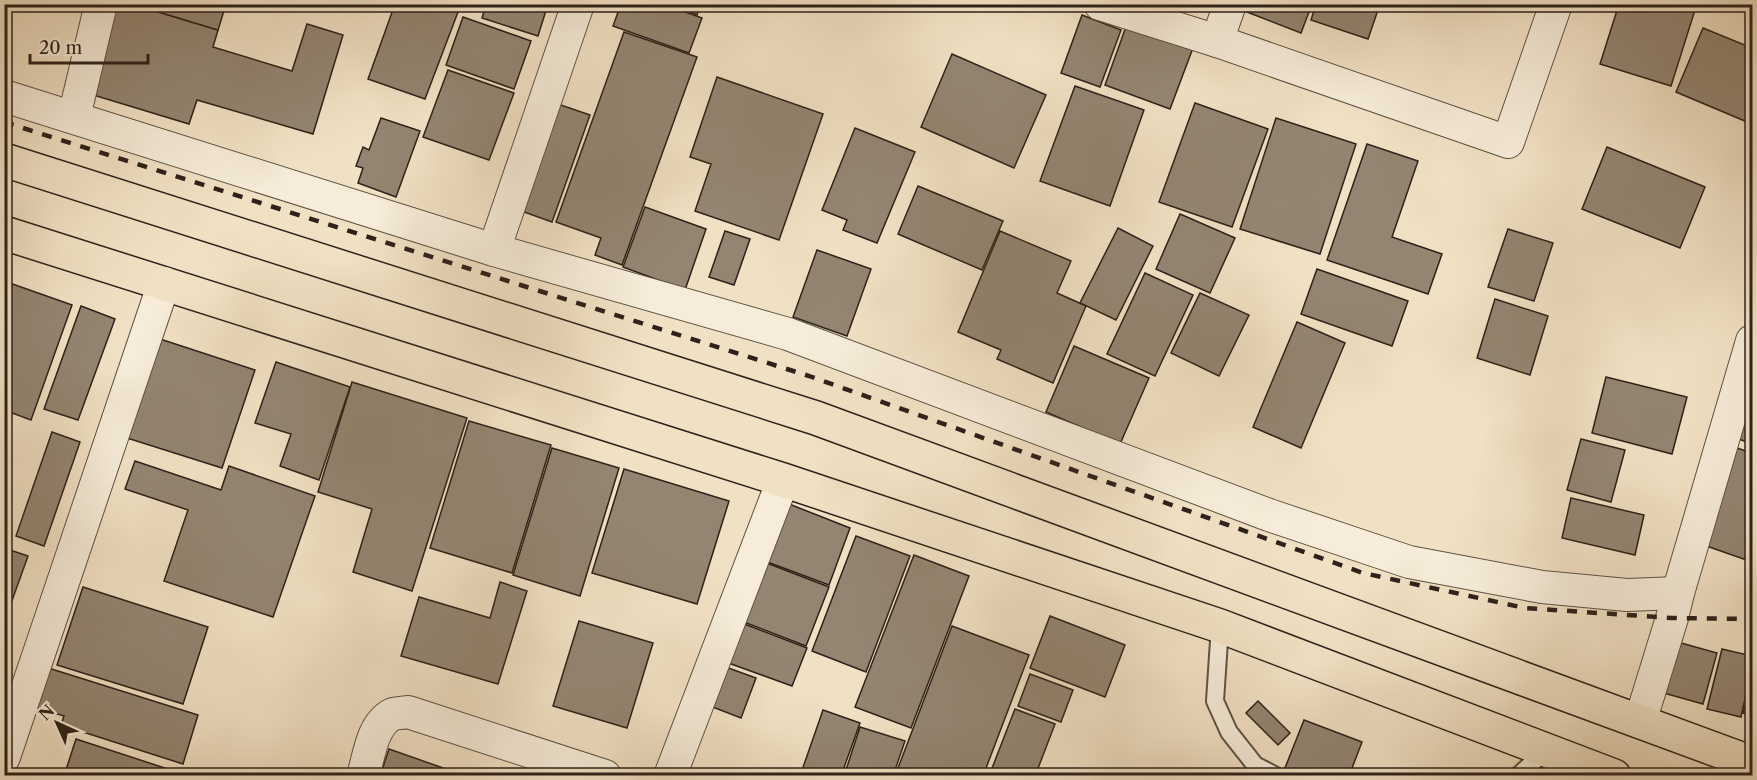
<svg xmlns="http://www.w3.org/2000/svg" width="1757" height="780" viewBox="0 0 1757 780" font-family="'Libre Caslon Text',serif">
  <rect width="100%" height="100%" fill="#f1e1c4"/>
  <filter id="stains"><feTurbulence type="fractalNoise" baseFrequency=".00333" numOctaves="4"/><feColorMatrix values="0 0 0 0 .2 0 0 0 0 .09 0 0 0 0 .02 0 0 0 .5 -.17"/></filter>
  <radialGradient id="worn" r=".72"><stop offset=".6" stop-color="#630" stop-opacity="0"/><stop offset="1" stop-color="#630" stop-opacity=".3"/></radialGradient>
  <g fill="#938572" stroke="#2d221a" stroke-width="1.5">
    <polygon points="117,4 132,4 218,30 213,47 292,71 307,24 343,35 313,134 197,100 189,124 90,94"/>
    <polygon points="132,4 226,4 218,30"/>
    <polygon points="395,4 461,4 425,99 368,79"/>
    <polygon points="486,4 548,4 538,36 482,18"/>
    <polygon points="621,4 663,4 702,18 689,53 613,26"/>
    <polygon points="672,4 701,4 697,15"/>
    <polygon points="1250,4 1312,4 1301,33 1247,12"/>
    <polygon points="1316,4 1380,4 1368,39 1311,20"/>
    <polygon points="1619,4 1679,4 1695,10 1671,86 1600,64"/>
    <polygon points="1082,15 1121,30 1100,87 1061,73"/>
    <polygon points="463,17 531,41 514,89 446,65"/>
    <polygon points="1127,24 1193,48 1170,109 1105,85"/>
    <polygon points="1703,28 1752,48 1752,124 1676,92"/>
    <polygon points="624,32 697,57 622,265 595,255 601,238 556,222"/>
    <polygon points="952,54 1046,95 1014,168 921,127"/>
    <polygon points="448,70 514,93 489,160 423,137"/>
    <polygon points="717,77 823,114 779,240 695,211 711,164 690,157"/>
    <polygon points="1075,86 1144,110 1110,206 1040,181"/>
    <polygon points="555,103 590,115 552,222 516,209"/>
    <polygon points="1195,103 1268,129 1232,227 1159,202"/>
    <polygon points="381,118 420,131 396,197 358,183 363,168 356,166 363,147 369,150"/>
    <polygon points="1276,118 1356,144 1320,254 1240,229"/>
    <polygon points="855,128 915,152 877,243 843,230 847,220 822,210"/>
    <polygon points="1367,144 1418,161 1392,237 1442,254 1428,294 1327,260"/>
    <polygon points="1607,147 1705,187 1680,248 1582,209"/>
    <polygon points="918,186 1003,221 982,270 898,234"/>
    <polygon points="645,207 706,229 685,290 623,267"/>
    <polygon points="1180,214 1235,238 1210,293 1156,269"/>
    <polygon points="1118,228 1153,246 1116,320 1080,303"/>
    <polygon points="1508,229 1553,243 1534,301 1488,287"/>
    <polygon points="725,231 750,239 734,285 709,277"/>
    <polygon points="1000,231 1071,261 1057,293 1086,306 1053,383 997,359 1001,350 958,332"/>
    <polygon points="817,250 871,269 847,336 793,317"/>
    <polygon points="1317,269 1408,301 1392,346 1301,314"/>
    <polygon points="1145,273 1193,295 1155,376 1107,354"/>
    <polygon points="4,281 72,305 31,420 4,410"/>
    <polygon points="1200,293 1249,315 1219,376 1171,353"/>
    <polygon points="1495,299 1548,316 1530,375 1477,358"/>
    <polygon points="81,306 115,319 78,420 44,409"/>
    <polygon points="1297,322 1345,343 1301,448 1253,427"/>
    <polygon points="160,339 255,370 222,468 127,438"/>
    <polygon points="1074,346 1149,378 1120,444 1046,412"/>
    <polygon points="276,362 350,387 319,480 280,466 291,434 255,423"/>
    <polygon points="1606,377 1687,397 1672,454 1592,433"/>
    <polygon points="352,382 467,418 412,591 353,572 372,509 318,492"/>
    <polygon points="1752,393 1752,444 1736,438"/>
    <polygon points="469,421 551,445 512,573 430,548"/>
    <polygon points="52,432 80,442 44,546 16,536"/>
    <polygon points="1581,439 1625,450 1611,502 1567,490"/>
    <polygon points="1728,445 1752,453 1752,562 1695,542"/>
    <polygon points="552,448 619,468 580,596 513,575"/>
    <polygon points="135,461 221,490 229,466 315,496 273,617 164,581 188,510 125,489"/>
    <polygon points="624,469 729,501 697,604 592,573"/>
    <polygon points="1571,498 1644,515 1635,555 1562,538"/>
    <polygon points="784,502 850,528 829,585 762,560"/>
    <polygon points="856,536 910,556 866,672 812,651"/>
    <polygon points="4,548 28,556 4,623"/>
    <polygon points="914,555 969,576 911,728 855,707"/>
    <polygon points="759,560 829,587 806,646 736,619"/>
    <polygon points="500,582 527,591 498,684 401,656 419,597 490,618"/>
    <polygon points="83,587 208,627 183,704 57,665"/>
    <polygon points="1050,616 1125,645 1105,697 1030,668"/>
    <polygon points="579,621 653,643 627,728 553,706"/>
    <polygon points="739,622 807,648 792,686 723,661"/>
    <polygon points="952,626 1029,655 983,776 895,776"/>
    <polygon points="1674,641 1717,653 1703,704 1660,692"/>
    <polygon points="1722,649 1752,656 1752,668 1741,717 1707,709"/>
    <polygon points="720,665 756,678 741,718 705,704"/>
    <polygon points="42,666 198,715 183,764 61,725 64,716 35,707"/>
    <polygon points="1030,674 1073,690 1061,722 1018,706"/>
    <polygon points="1752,682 1752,716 1743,713"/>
    <polygon points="1258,701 1290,733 1278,745 1246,713"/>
    <polygon points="1015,709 1055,724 1037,771 1049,776 989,776"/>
    <polygon points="823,710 860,723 841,776 800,776"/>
    <polygon points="1304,720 1362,742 1349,776 1289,776 1283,773"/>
    <polygon points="860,727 905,741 893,776 844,776"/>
    <polygon points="76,739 177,772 175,776 64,776"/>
    <polygon points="389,749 466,776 380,776"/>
  </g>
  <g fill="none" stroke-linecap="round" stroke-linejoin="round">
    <g stroke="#5e5244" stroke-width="20">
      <g id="service">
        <polyline points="1220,626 1215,701 1229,732 1255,765 1276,776"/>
        <polyline points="1518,776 1546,750"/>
      </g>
    </g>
    <g stroke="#5e5244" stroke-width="34">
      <g id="minor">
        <polyline points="1100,4 1217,41 1508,142 1556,4"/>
        <polyline points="1217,41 1230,4"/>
        <polyline points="4,96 494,250 788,334 1269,515 1409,562 1542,587 1627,595 1678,593"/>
        <polyline points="74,117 101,4"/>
        <polyline points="494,250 578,4"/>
        <polyline points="1640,722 1672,618 1678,593 1752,341"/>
        <polyline points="4,757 164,283"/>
        <path d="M363,776C369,756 372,724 393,714C397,713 403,713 408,712L605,776"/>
        <polyline points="670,776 783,480"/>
      </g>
    </g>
    <g stroke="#2d221a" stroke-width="36">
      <g id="trunk">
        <polyline points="4,160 816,418 1752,763"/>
        <polyline points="4,233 783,480 1220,626 1614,776"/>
      </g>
    </g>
    <use href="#service" stroke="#f6ecd9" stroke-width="16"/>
    <use href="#minor" stroke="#f6ecd9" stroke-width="32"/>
    <use href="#trunk" stroke="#f1e1c4" stroke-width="33"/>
    <polyline stroke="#2d221a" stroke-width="4.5" stroke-dasharray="10 10" stroke-linecap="butt" points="4,122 809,376 1363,573 1525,608 1672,618 1752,619"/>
  </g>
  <rect width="1757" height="780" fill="none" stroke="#f1e1c4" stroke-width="24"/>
  <rect x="6" y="6" width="1745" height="768" fill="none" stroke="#2d221a" stroke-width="3"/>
  <rect x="12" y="12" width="1733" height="756" fill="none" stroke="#2d221a" stroke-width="1.5"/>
  <g transform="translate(57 723) rotate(315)" stroke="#f6ecd9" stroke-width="4.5" paint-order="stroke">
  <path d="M0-4.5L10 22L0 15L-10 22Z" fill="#2d221a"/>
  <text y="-9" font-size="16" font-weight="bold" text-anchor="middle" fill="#2d221a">N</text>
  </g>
  <path d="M30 54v9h118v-9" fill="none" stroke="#2d221a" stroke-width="3"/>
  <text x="39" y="54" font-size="18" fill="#2d221a" stroke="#f6ecd9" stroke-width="4.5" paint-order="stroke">20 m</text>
  <rect width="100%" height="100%" filter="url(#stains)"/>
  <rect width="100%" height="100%" fill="url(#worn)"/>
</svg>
